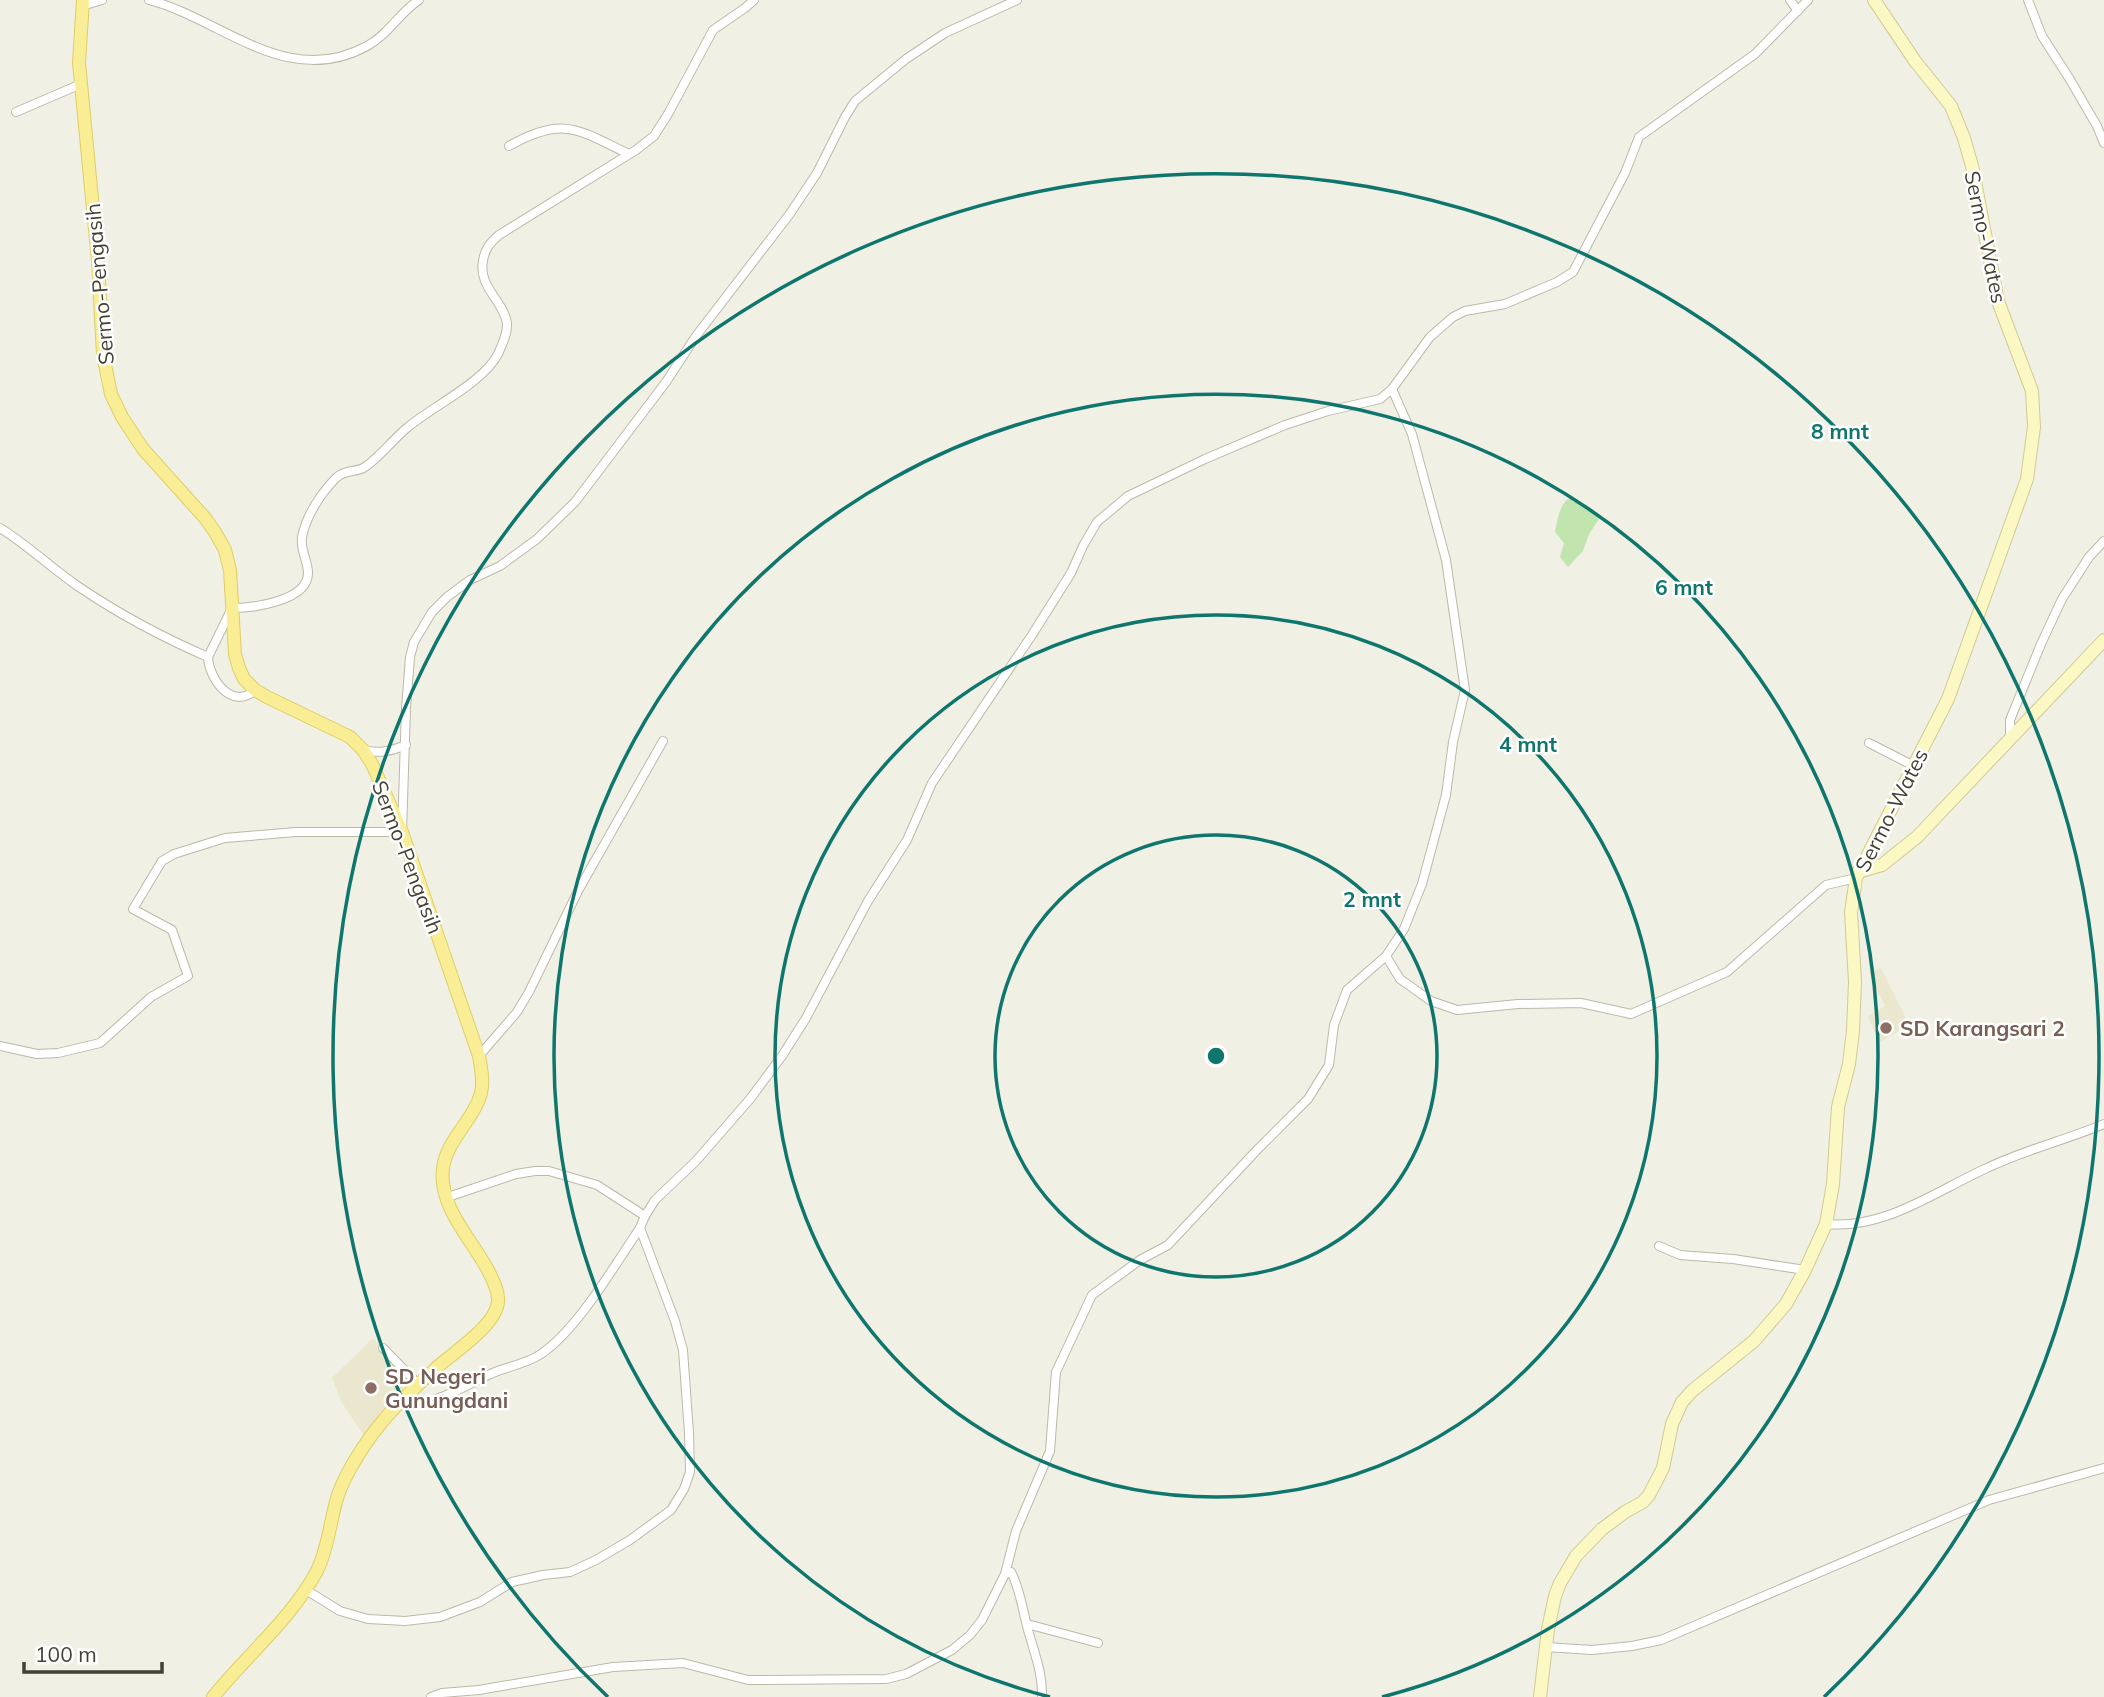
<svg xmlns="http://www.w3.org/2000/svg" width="2104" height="1697" viewBox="0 0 2104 1697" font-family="Mulish,sans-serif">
  <rect width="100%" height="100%" fill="#f1f0e4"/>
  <g fill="#eae7ce">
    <polygon points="1881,968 1907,1020 1898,1025 1900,1030 1879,1043 1868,1016 1885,1006 1869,972"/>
    <polygon points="373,1338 414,1381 366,1439 342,1403 332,1378"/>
  </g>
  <path fill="#c2e4ae" d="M1572,496L1591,508L1599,519L1589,534L1583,551L1568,567L1560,557L1564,543L1555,532C1558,518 1559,504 1572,496Z"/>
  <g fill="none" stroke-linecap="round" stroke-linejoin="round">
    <g stroke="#bcb9a7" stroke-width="10">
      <g id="street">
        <path d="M149,0C222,19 287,90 367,46C388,35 399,13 419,0"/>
        <polyline points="1790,0 1798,11"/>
        <polyline points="2028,0 2042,36 2069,78 2097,126 2104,143"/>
        <polyline points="82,6 102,0"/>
        <polyline points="16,112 81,84"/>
        <path d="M509,146C564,115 578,130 629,154"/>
        <path d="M0,528C28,545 51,568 79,587C119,614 164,638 208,657C209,679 232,711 255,690"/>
        <path d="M208,657L232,608C253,608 308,601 308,573C308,561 300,550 302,537C306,516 321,493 336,478C345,469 356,473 365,467C381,456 393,439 408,427C433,406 484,382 498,354C502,345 508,333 507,323C503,300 478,287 483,261C485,248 490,243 499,235L636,150L654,136L668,114L713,30L745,8L754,0"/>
        <polyline points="2010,739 2010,720 2041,644 2062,599 2089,557 2104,541"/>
        <polyline points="1869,743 1914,766"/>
        <path d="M363,750C379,754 391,751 406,745"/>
        <polyline points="1386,956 1400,979 1431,1001 1457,1010 1518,1004 1581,1003 1631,1014 1727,972 1826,885 1856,878"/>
        <polyline points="0,1046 37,1054 58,1053 100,1043 151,997 188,976 172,930 133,909 162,861 174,854 225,838 296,832 402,832 406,708 410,657 414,642 432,612 447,597 470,580 500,566 537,539 575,502 666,382 696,336 789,215 817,173 845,117 855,101 906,59 945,33 1017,0"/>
        <polyline points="479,1056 517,1012 529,992 579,889 663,741"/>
        <polyline points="445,1198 516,1174 535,1171 549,1171 597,1185 645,1216 655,1200 696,1161 750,1099 782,1056 806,1018 868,901 907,840 932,783 1032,635 1071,573 1083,546 1097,522 1128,496 1205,459 1285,425 1328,411 1380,399 1392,389 1430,337 1453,317 1465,311 1505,304 1557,282 1573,272 1625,173 1639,137 1755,54 1808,0"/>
        <path d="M1826,1224C1884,1230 1936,1191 1987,1168C2024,1150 2066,1140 2104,1124"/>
        <polyline points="1659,1246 1680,1255 1733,1259 1805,1270"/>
        <polyline points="383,1348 419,1385"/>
        <path d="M400,1403C407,1403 415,1404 421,1403C441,1400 468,1385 486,1376C503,1367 525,1365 541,1354C578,1329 614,1266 640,1228"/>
        <path d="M1005,1574L1011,1572C1020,1589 1022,1607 1027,1626C1033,1650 1043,1672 1042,1697"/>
        <polyline points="306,1590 340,1611 368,1619 405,1621 440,1617 480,1602 512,1582 543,1575 570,1572 596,1560 630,1540 671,1510 684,1489 690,1472 689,1433 683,1350 675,1321 640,1228 645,1216"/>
        <polyline points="1027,1624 1098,1643"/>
        <polyline points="1546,1647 1592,1650 1632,1646 1661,1640 1989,1500 2104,1468"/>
        <polyline points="431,1697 442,1693 479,1690 613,1667 683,1663 748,1680 886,1679 906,1674 952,1650 970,1635 982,1620 1005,1574 1016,1531 1050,1451 1056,1372 1092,1295 1140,1260 1168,1245 1256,1151 1308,1099 1329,1065 1334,1025 1347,990 1386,956 1404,929 1422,884 1446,795 1453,742 1465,690 1446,560 1412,434 1392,389"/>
      </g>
    </g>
    <g stroke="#d0ca96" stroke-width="14">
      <g id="secondary">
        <polyline points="1858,872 1882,865 1917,837 2104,640"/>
        <polyline points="1540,1697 1548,1629 1555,1596 1560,1583 1576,1556 1602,1529 1625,1512 1643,1502 1649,1495 1663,1468 1672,1424 1682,1402 1692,1391 1754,1341 1786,1304 1805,1270 1826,1224 1833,1184 1838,1107 1849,1064 1853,1031 1855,982 1851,912 1856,878 1948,699 2027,479 2034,427 2032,391 1998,301 1972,166 1964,138 1951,106 1915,61 1874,0"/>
      </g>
    </g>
    <g stroke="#dece66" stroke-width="14">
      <path id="primary" d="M83,0L79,63L98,261L103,355L111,394L122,417L143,449L205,518L215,532L225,550L230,570L235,654L239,668L244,679L255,690L267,697L350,737L363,750L372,764L402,832L479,1056C481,1068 484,1080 481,1093C474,1120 447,1139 443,1168C438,1207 472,1239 489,1272C493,1281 499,1291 498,1302C496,1326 451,1354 434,1370C416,1387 397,1403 382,1422C366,1441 346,1472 338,1495C330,1520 329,1546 317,1571C291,1619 247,1655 213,1697"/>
    </g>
    <use href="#street" stroke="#fff" stroke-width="8"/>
    <use href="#secondary" stroke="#fcf8c4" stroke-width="12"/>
    <use href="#primary" stroke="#f9ee95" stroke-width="12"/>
  </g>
  <g fill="none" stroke="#0f766e" stroke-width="3.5">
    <circle cx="1216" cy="1056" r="221"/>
    <circle cx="1216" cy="1056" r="441"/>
    <path d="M1050 1697A662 662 0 1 1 1382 1697"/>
    <path d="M608 1697A883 883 0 1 1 1824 1697"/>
  </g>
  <g fill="#8d6e63" stroke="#fff" stroke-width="2.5">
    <circle cx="1886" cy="1028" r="7"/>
    <circle cx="371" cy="1388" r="7"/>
  </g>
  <g text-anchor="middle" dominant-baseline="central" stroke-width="5" stroke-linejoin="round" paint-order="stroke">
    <g font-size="21" fill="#434034" stroke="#fff">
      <text transform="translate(1986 237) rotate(78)">Sermo-Wates</text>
      <text transform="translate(99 284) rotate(-95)">Sermo-Pengasih</text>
      <text transform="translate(1891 810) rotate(-63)">Sermo-Wates</text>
      <text transform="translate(408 857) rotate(69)">Sermo-Pengasih</text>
    </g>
    <g font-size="21" font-weight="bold" fill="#785e54" stroke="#fff" text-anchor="start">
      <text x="1900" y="1028">SD Karangsari 2</text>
      <text x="385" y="1376">SD Negeri<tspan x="385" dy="24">Gunungdani</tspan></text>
    </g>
  </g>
  <circle cx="1216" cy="1056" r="10" fill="#0f766e" stroke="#fff" stroke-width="3.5"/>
  <g font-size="21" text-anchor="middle" font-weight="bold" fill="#0f766e" stroke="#fff" stroke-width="5" stroke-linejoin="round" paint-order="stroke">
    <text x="1840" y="439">8 mnt</text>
    <text x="1684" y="595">6 mnt</text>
    <text x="1528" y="752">4 mnt</text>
    <text x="1372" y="907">2 mnt</text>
  </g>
  <path d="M24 1662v10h138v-10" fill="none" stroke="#434034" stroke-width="3.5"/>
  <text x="35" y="1662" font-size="21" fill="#434034" stroke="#ffffff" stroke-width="5" paint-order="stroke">100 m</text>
</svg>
